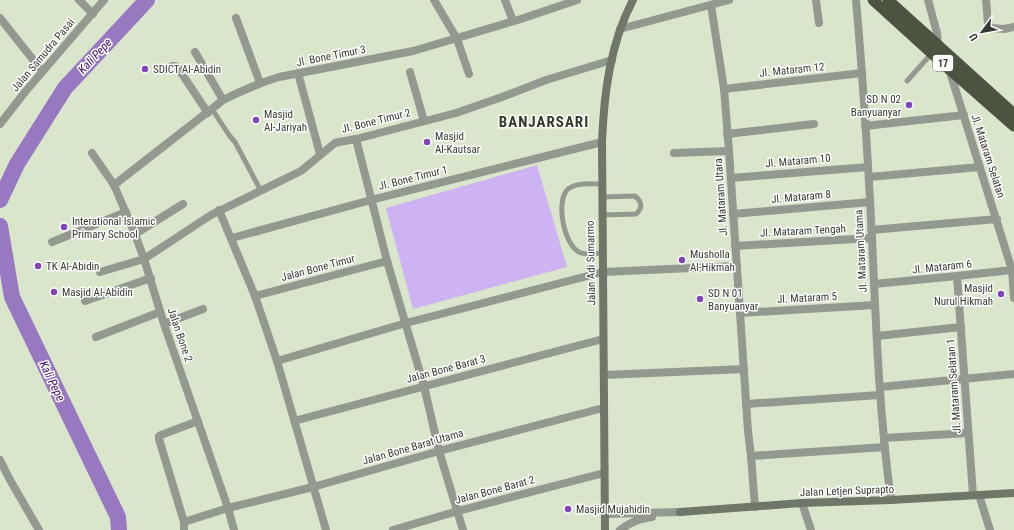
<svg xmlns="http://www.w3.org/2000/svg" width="1014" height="530" viewBox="0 0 1014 530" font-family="'Roboto Condensed',sans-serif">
  <rect width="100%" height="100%" fill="#dae6cc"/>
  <polygon fill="#cdb3f2" points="537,165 567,267 413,309 386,208"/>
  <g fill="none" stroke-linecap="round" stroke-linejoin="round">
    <g stroke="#9878c0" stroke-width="16">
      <polyline points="0,200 17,164 65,88 147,0"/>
      <polyline points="0,226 12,297 118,517 119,530"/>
    </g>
    <g stroke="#94998f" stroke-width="5">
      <polyline points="907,81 932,53"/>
      <polyline points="212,109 229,135 235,142 261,191"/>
      <path d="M601,184C591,184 577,182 568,189C555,201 564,247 581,253C587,255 596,253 602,253"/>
      <path d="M602,197L635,196C642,202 643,208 636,214L602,215"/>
    </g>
    <g stroke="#94998f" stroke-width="8">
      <polyline points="79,0 93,14"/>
      <polyline points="434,0 457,39 469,74"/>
      <polyline points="505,0 513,21"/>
      <polyline points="816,0 819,23"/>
      <path d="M856,0C863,79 868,159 872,238C876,325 879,413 891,500"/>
      <polyline points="928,0 937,33 938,45"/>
      <polyline points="986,0 988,24 991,28 1004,29 1014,27"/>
      <polyline points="711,5 724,89 729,151 748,431 751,456 755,507"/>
      <polyline points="0,18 42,71"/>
      <polyline points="236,18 260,83"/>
      <polyline points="620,29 729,0"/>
      <polyline points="195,52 223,100"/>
      <polyline points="949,69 1012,270 1014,298"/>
      <polyline points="166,70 172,66 176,66 178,68 208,113"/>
      <polyline points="410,72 424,121"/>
      <polyline points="298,73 320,154"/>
      <polyline points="724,89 862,73"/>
      <polyline points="865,126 964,115"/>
      <polyline points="727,134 814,124"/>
      <polyline points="356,139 387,261 424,386 439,451 463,530"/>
      <polyline points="92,153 114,185 135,234 144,259 164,324 228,508 234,530"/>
      <polyline points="674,153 729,151"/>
      <polyline points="869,177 980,167"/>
      <polyline points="731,178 868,167"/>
      <path d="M114,185L223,100C241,91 259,83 279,77L413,51L521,19L577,0"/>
      <polyline points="219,210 255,296 277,361 326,530"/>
      <polyline points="733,214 870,202"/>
      <polyline points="871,230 997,219"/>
      <polyline points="135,234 183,204"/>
      <polyline points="232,238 371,200 602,142"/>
      <polyline points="52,242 126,212"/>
      <polyline points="735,246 872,238"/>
      <polyline points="100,272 144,259 211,215 301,171 335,143 339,142 356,139 456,113 502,97 546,80 612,60"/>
      <polyline points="957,276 973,495"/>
      <polyline points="874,284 957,276 1012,270"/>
      <polyline points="255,296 387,261"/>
      <polyline points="85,301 151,278"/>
      <polyline points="740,313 875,305"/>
      <polyline points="164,324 203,309"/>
      <polyline points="877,336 961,327"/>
      <polyline points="96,337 160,312"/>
      <polyline points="277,361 406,323 603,272 737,266"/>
      <polyline points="604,375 744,369"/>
      <polyline points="880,387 1014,374"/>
      <polyline points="746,404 880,395"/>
      <polyline points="294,421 603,339"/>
      <polyline points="884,438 968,433"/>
      <polyline points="751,456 885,447"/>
      <polyline points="0,460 10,480 39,530"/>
      <polyline points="979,495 990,530"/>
      <polyline points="184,522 159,439 159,436 161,435 198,421"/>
      <polyline points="184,530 184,522 228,508 313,487 439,451 603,408"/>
      <polyline points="393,530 458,511 604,473"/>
    </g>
    <g stroke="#94998f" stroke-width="8">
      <polyline points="0,124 25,92 104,0"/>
      <polyline points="802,503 811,530"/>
      <polyline points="605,514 680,512"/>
      <path d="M620,530C631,522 638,519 652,517"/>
    </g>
    <g stroke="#707768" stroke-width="8">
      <polyline points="680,512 802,503 891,500 1014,493"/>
      <path d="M605,530L602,142C604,93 610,44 633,0"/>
    </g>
    <g stroke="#4c5441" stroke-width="11">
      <polyline points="873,0 949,69 1014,126"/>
      <polyline points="888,0 1014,114"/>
    </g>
  </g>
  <g fill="#8045bc" stroke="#fff" stroke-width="1.5">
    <circle cx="145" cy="69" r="4"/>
    <circle cx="909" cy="105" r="4"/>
    <circle cx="256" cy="120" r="4"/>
    <circle cx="427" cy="142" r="4"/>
    <circle cx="64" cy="227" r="4"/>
    <circle cx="682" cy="260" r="4"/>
    <circle cx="38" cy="266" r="4"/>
    <circle cx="54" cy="292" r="4"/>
    <circle cx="1001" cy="294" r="4"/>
    <circle cx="700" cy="299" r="4"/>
    <circle cx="568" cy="509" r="4"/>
  </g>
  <g text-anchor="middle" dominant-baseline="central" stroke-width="3" stroke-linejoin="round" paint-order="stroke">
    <rect fill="#fff" stroke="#72766f" stroke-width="1" x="933" y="55" width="20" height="16" rx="3"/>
    <g font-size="10" font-weight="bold" fill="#363b31">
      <text x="943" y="63">17</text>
    </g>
    <g font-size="11" fill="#363b31" stroke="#fff">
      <text transform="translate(43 55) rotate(-50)">Jalan Samudra Pasai</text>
      <text transform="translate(331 56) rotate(-11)">Jl. Bone Timur 3</text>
      <text transform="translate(792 70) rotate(-6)">Jl. Mataram 12</text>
      <text transform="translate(376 121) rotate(-14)">Jl. Bone Timur 2</text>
      <text transform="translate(988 156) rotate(72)">Jl. Mataram Selatan</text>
      <text transform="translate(798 161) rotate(-5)">Jl. Mataram 10</text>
      <text transform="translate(413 178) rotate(-14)">Jl. Bone Timur 1</text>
      <text transform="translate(721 197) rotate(-94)">Jl. Mataram Utara</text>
      <text transform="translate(801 197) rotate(-5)">Jl. Mataram 8</text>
      <text transform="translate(803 231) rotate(-3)">Jl. Mataram Tengah</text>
      <text transform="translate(861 251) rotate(-93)">Jl. Mataram Utama</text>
      <text transform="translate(591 263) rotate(-91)">Jalan Adi Sumarmo</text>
      <text transform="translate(942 267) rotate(-6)">Jl. Mataram 6</text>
      <text transform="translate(318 268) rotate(-15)">Jalan Bone Timur</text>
      <text transform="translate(807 298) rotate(-3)">Jl. Mataram 5</text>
      <text transform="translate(180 335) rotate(71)">Jalan Bone 2</text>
      <text transform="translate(446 369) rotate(-15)">Jalan Bone Barat 3</text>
      <text transform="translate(954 386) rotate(-94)">Jl. Mataram Selatan 1</text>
      <text transform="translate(413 447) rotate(-16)">Jalan Bone Barat Utama</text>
      <text transform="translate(495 490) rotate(-15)">Jalan Bone Barat 2</text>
      <text transform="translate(847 491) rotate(-2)">Jalan Letjen Suprapto</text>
    </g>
    <g font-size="11" fill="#363b31" stroke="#fff" text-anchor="start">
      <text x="153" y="69">SDICT Al-Abidin</text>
      <text x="901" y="99" text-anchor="end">SD N 02<tspan x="901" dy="13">Banyuanyar</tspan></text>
      <text x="264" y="114">Masjid<tspan x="264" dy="13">Al-Jariyah</tspan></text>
      <text x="435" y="136">Masjid<tspan x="435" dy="13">Al-Kautsar</tspan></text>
      <text x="72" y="221">Interational Islamic<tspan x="72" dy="13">Primary School</tspan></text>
      <text x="690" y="254">Musholla<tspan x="690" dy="13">Al-Hikmah</tspan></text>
      <text x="46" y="266">TK Al-Abidin</text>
      <text x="993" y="288" text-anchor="end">Masjid<tspan x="993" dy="13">Nurul Hikmah</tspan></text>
      <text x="62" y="292">Masjid Al-Abidin</text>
      <text x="708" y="293">SD N 01<tspan x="708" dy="13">Banyuanyar</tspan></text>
      <text x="576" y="509">Masjid Mujahidin</text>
    </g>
    <g font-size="12" font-style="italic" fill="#3e0c66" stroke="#fff">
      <text transform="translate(95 56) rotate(-47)">Kali Pepe</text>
      <text transform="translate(52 381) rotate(64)">Kali Pepe</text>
    </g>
    <g font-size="15" font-weight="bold" letter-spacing="1" fill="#313b26" stroke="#fff">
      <text x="544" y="122">BANJARSARI</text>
    </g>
  </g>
  <g transform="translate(982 32) rotate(238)" stroke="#ffffff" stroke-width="3" paint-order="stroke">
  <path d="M0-3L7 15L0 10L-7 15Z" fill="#363b31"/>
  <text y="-6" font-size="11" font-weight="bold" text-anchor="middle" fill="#363b31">U</text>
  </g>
</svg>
